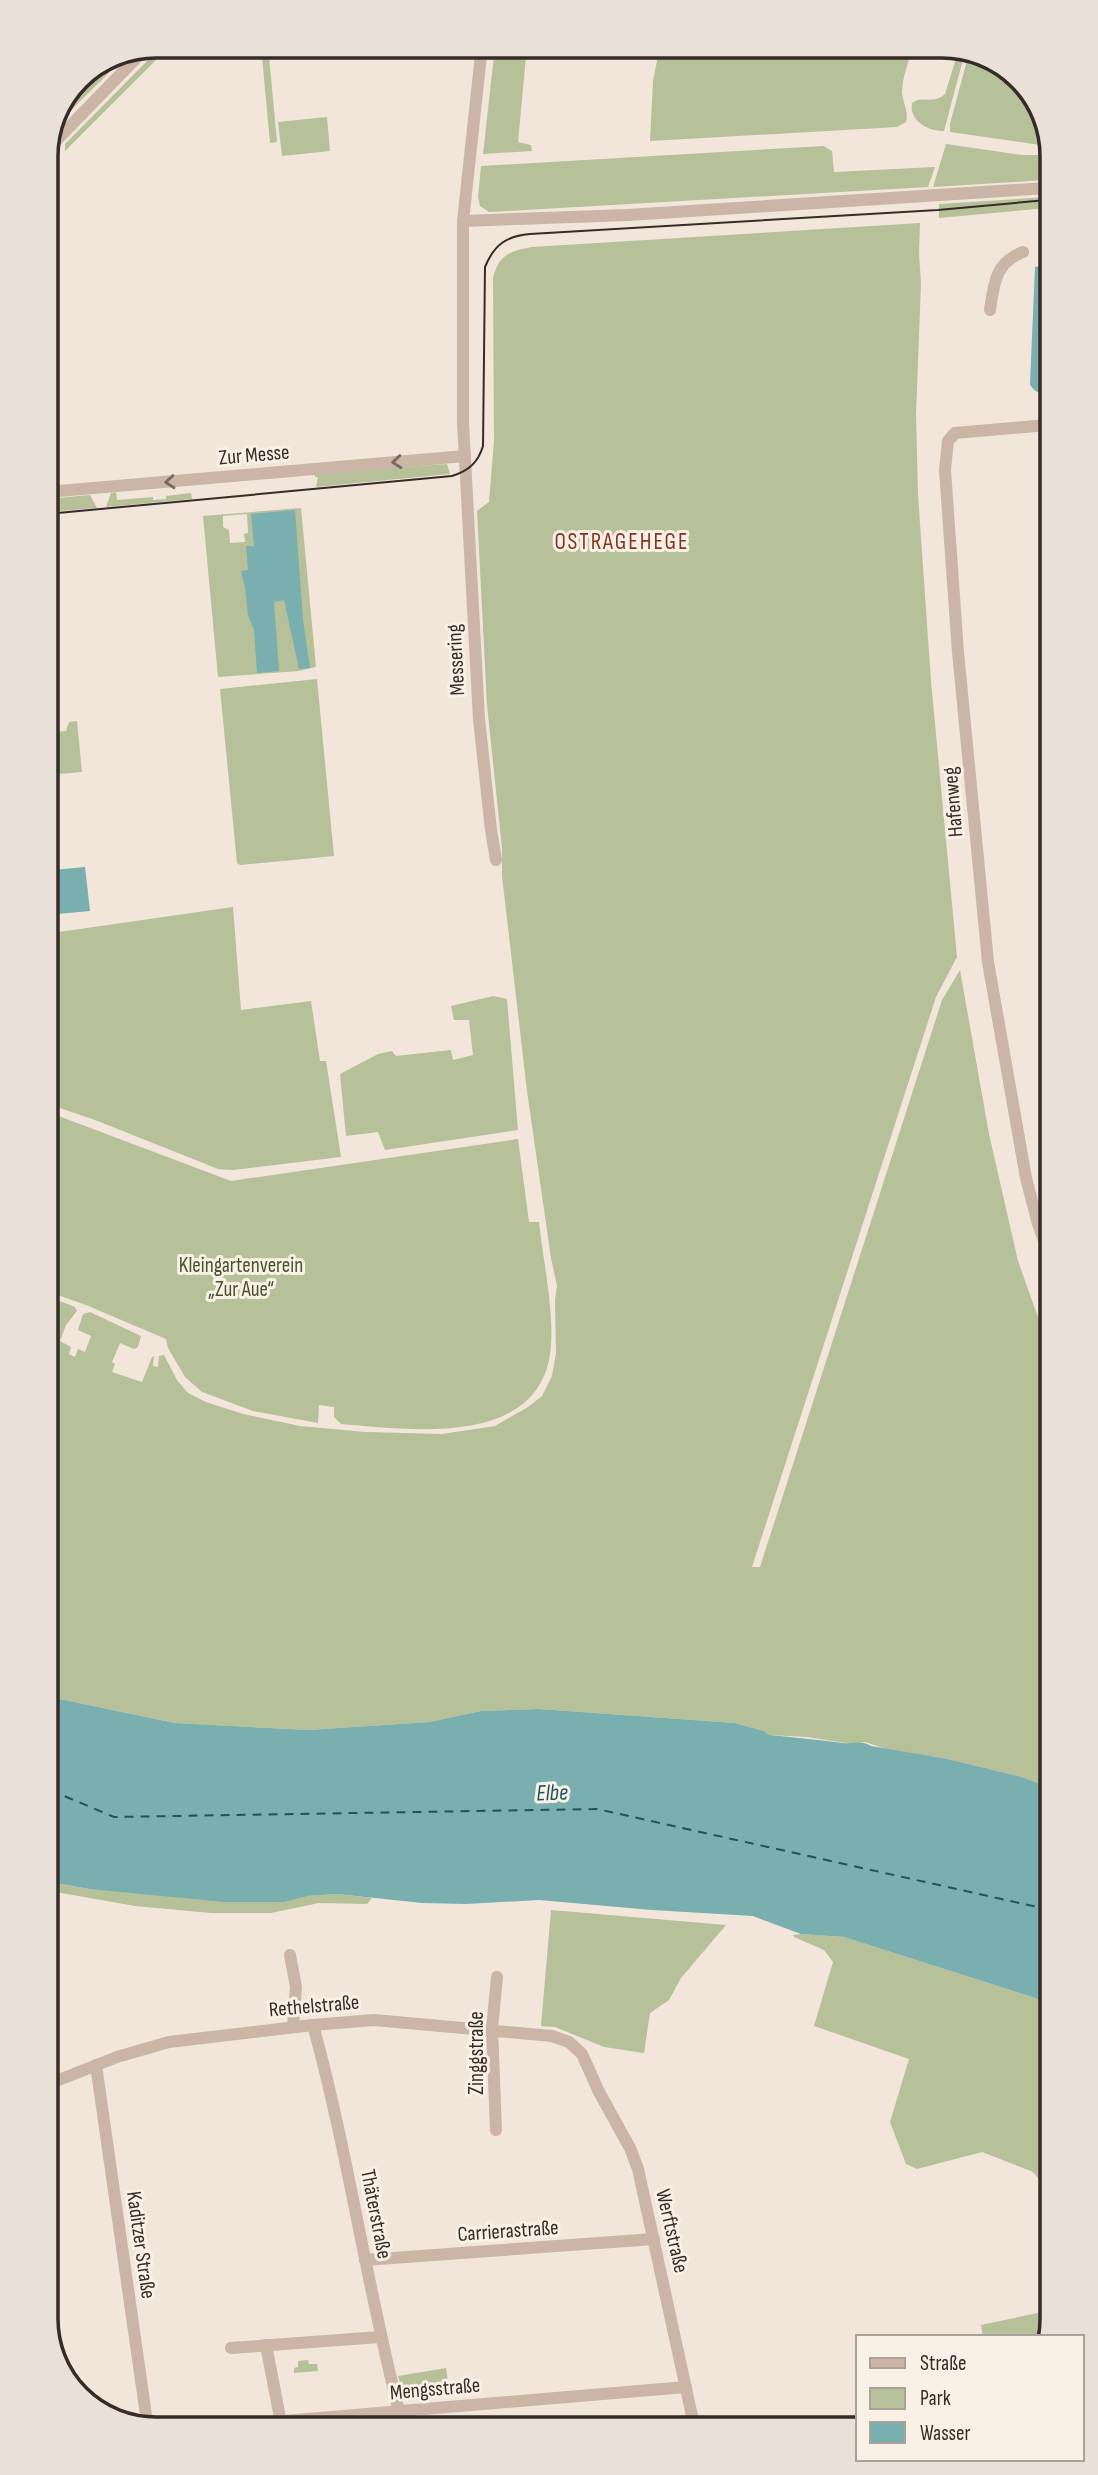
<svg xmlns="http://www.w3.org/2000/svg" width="1098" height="2475" viewBox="0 0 1098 2475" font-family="'Sofia Sans Condensed',sans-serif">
  <rect width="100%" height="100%" fill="#f2e5da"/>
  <g fill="#b6c19a" fill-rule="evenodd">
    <polygon points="162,46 170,46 65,151 65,144"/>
    <polygon points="261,46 268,46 277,142 270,143"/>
    <polygon points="495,46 527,46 518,142 531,145 532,151 483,154"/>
    <path d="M660,46H913C909,61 902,77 902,93C903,103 909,112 906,122L897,127L650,141L653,81Z"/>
    <path d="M959,49L965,52L944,131C928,131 909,121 912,103C923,95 932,105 945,94Z"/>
    <polygon points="969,53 1010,69 1047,120 1047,146 950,132 950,124"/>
    <polygon points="123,59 57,124 78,78"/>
    <polygon points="327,117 330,151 282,156 278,122"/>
    <polygon points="946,144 1022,155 1047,155 1047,180 933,187"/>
    <polygon points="824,146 832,151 834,172 935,167 928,187 489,212 480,206 478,197 481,166"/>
    <polygon points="1047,197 1047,208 939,218 939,204"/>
    <path d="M920,223L919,254L921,283L916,414L918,495L931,681L957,957L936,997L752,1567H760L942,1000L960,970L989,1134L1018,1261L1050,1351L1051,1788L1022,1777L948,1759L886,1749L865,1742L852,1744L807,1737L769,1735L764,1731L735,1723L539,1709L481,1711L429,1722L309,1730L175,1723L50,1697L49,1313L53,1314L60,1301L75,1307L77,1311L66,1325L60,1341L71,1347L69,1354L75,1357L78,1349L85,1352L91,1336L78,1330L83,1314L90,1312L141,1336L138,1347L134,1349L120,1343L112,1362L115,1364L112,1372L142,1382L152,1357L154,1356L153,1366L158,1367L159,1356L164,1355L177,1380L188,1393L206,1402L243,1414L300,1426L365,1432L442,1434L495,1426L528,1407L542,1396L552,1376L556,1353L555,1300L557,1286L551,1258L527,1091L502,876V848L487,705L477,511L489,502L494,441L493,278C499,255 509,251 532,247Z"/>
    <polygon points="447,464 450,474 316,487 318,477 315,477 315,473"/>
    <polygon points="116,492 117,500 153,497 153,500 166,499 166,496 191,493 192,499 106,507 111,493"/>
    <polygon points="90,495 97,508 47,512 47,499"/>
    <path d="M301,508L316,667L299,671L218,677L203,516ZM247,514L248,533L244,534L245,542L230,543L229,530L223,527V516Z"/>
    <polygon points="317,679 334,856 240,865 237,863 220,689"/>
    <polygon points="47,706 56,706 55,732 66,731 69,722 77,721 82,772 47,775"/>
    <polygon points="48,889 52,933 233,907 241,1010 311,1001 320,1061 326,1061 341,1157 233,1170 218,1169 95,1120 48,1104"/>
    <polygon points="493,996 507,999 518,1130 385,1150 378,1132 346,1136 340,1074 378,1054 392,1051 396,1056 451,1050 453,1060 473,1055 469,1020 454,1020 451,1006"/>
    <path d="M48,1112L231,1181L518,1139L529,1222H539C543,1261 558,1327 548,1364C527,1447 404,1429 341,1424L334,1417V1407L319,1405L318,1423L253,1411L202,1392L185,1377L168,1348L166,1339L86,1305L49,1292Z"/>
    <polygon points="50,1882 90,1889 307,1896 337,1894 372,1898 367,1904 319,1903 271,1913 211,1913 135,1906 50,1891"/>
    <polygon points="551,1910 726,1925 681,1978 669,2000 650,2013 644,2053 604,2047 555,2027 541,2026"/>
    <polygon points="801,1934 844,1937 1035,1998 1052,2009 1052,2196 1033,2172 982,2152 917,2169 906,2164 890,2122 909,2059 814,2026 833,1962 824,1950 794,1937 793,1935"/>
    <polygon points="1052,2310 1052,2319 1047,2337 983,2337 981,2325"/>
    <polygon points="308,2360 309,2364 317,2364 318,2371 294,2373 294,2368 298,2367 298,2361"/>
    <polygon points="446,2368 450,2396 405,2401 398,2376"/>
  </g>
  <g fill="#79afae">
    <path d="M1047,265V392C1039,394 1034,392 1030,384L1035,267Z"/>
    <polygon points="295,510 303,620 310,668 299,669 284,600 274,602 279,671 257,673 254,630 248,615 245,588 241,571 248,570 246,546 254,546 251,514"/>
    <polygon points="85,867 90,911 58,914 53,870"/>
    <path d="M50,1697L175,1723L309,1730L429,1722L481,1711L539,1709L735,1723L764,1731L769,1735C794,1737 818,1740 843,1743C853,1744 862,1740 871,1746L948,1759L1022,1777L1051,1788L1052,2009L1035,1998L844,1937L801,1934L753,1916L652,1910L539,1900L466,1904L422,1903L337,1894L307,1896L284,1902H224L90,1889L50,1882Z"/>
  </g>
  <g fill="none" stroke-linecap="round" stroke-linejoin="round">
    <polyline stroke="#1c5657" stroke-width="2" stroke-dasharray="9 7" stroke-linecap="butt" points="50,1790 114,1817 597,1809 1051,1910"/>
    <g stroke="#cab5a6" stroke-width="12">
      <polyline points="482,46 463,221 463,422 479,719 491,830 496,860"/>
      <polyline points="46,151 143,51"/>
      <polyline points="463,221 628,215 1047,188"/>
      <path d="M990,310C994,283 995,263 1023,252"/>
      <polyline points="1047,425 955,433 948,441 945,470 958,652 988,962 1026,1178 1038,1224 1050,1257"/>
      <polyline points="47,492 465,456"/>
      <polyline points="290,1955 296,1987 293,2027"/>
      <path d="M313,2025C348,2152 366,2283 399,2411"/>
      <polyline points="96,2065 148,2429"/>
      <polyline points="51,2083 117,2057 169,2042 313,2025 374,2020 552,2036 569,2042 582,2054 599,2092 630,2148 638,2169 694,2425"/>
      <polyline points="496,2130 492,2029 497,1977"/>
      <polyline points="365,2260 654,2239"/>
      <polyline points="266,2345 282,2428"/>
      <polyline points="231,2348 380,2337"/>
      <polyline points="188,2429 686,2387"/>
    </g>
    <path stroke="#362b27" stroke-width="2" d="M47,514L452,476C468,471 478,463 483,446L485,267C494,245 506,236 530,234L938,210L1047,200"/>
  </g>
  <defs><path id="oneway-chevron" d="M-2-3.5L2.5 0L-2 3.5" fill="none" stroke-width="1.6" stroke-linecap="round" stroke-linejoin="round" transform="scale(1.75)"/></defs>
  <g stroke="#796960">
    <use href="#oneway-chevron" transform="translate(397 462) rotate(175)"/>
    <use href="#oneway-chevron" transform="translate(170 482) rotate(175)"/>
  </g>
  <g text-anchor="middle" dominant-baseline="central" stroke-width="6" stroke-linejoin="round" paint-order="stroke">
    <g font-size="21" fill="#362b27" stroke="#f9f0e6">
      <text transform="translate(254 455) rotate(-5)">Zur Messe</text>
      <text transform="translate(456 660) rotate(-93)">Messering</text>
      <text transform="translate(953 802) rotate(-95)">Hafenweg</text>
      <text transform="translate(314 2006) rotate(-5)">Rethelstraße</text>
      <text transform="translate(476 2053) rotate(-90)">Zinggstraße</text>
      <text transform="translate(376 2214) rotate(79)">Thäterstraße</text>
      <text transform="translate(508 2231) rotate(-4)">Carrierastraße</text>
      <text transform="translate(672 2231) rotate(77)">Werftstraße</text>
      <text transform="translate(141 2245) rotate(82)">Kaditzer Straße</text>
      <text transform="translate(435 2389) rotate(-5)">Mengsstraße</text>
    </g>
    <g font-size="21" fill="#47542b" stroke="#f9f0e6">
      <text x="241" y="1265">Kleingartenverein<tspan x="241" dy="24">„Zur Aue“</tspan></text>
    </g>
    <g font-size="23" letter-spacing="2" fill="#853320" stroke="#f9f0e6">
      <text x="622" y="542">OSTRAGEHEGE</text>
    </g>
    <g font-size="23" font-style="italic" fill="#1c5657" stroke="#f9f0e6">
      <text transform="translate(552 1793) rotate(-2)">Elbe</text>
    </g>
  </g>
  <path d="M0 0H1098V2475H0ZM156 58H942A98 98 0 0 1 1040 156V2319A98 98 0 0 1 942 2417H156A98 98 0 0 1 58 2319V156A98 98 0 0 1 156 58Z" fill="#e9e0d7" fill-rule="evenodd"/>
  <path fill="none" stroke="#362b27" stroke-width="3.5" d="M156 58H942A98 98 0 0 1 1040 156V2319A98 98 0 0 1 942 2417H156A98 98 0 0 1 58 2319V156A98 98 0 0 1 156 58Z"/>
  <rect x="856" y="2335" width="228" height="126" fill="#f9f0e6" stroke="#aba19a" stroke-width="2"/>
  <rect x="870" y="2358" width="35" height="10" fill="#cab5a6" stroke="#aba19a" stroke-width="2"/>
  <text x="920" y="2370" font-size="21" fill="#362b27">Straße</text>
  <rect x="870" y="2388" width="35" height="21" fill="#b6c19a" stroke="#aba19a" stroke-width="2"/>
  <text x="920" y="2405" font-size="21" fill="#362b27">Park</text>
  <rect x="870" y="2422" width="35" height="21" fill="#79afae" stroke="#aba19a" stroke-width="2"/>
  <text x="920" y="2440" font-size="21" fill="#362b27">Wasser</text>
</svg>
